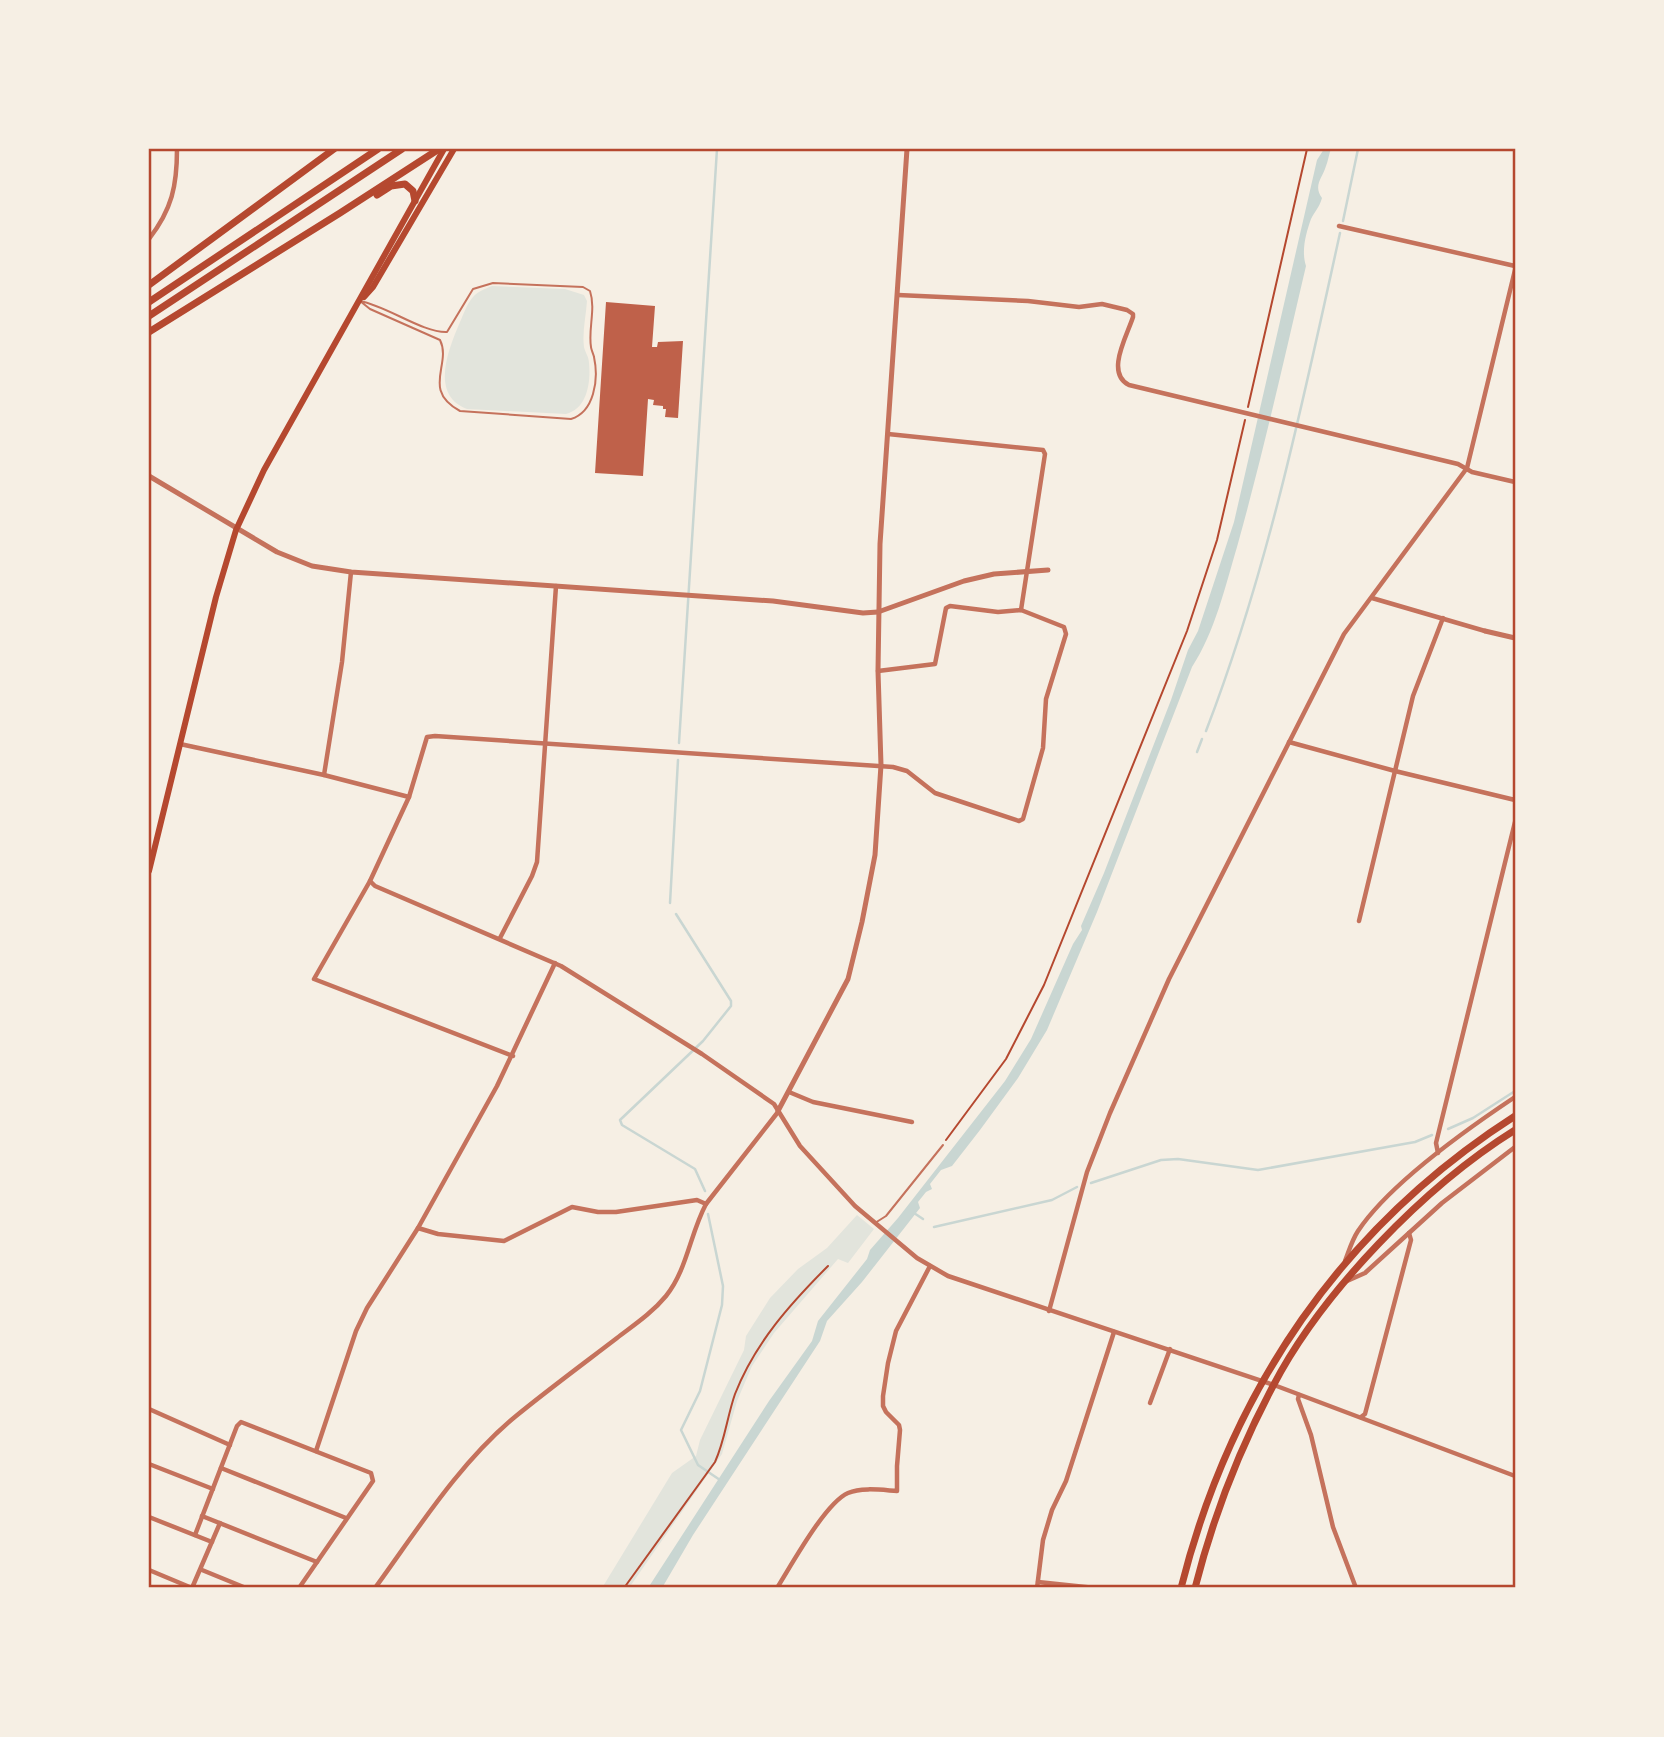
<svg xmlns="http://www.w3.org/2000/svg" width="1664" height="1737" viewBox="0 0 1664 1737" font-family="'Fira Sans Condensed',sans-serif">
  <rect width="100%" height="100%" fill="#f6efe4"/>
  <g fill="#e2e4dc">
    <path d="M492,286L565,289L584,295L587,301C586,316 582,333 584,347C585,352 589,357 589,363C591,383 587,409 566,414L467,409C429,395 449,348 460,322C464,313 467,304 473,297C478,291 485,289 492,286Z"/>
    <polygon points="857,1215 874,1229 848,1263 838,1259 774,1333 752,1366 737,1401 722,1454 629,1588 602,1588 672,1473 696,1456 700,1440 744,1350 746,1336 770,1298 798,1269 827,1248"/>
  </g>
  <path fill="#c9d6d2" d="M1324,149H1331C1329,154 1328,161 1326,166C1322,179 1313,185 1322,198C1319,208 1315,211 1311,219C1306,233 1301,251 1306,266C1284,360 1263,454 1237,547C1225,587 1215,632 1192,667L1097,912L1047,1030L1018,1078L980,1130L952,1166L941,1170L930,1184L932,1189L926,1192L918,1202L920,1208L862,1282L827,1321L820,1341L693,1535L662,1588H648L769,1401L812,1341L818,1321L867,1259L870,1250L898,1218L1005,1081L1031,1039L1073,944L1082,930L1081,926L1104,873L1171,700L1188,650L1198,631L1234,522L1317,160Z"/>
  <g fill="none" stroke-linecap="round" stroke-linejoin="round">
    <g stroke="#c9d6d2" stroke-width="2.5">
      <polyline points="1343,221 1358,149"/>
      <path d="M1206,731C1268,570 1303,401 1340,233"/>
      <polyline points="679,743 717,149"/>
      <polyline points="1197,752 1202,739"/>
      <polyline points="670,903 678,760"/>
      <polyline points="676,914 731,1001 731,1006 703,1041 620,1120 622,1125 695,1169 705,1191"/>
      <polyline points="1448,1129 1473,1118 1515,1091"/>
      <polyline points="1091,1183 1161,1160 1178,1159 1258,1170 1415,1142 1432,1135"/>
      <polyline points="914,1213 923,1219"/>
      <polyline points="708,1214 723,1286 722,1305 700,1391 681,1430 698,1465 720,1480"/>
      <polyline points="934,1227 1052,1200 1077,1187"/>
    </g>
  </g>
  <polygon fill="#bf614a" points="606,302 655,306 652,347 657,347 658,342 683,341 678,418 665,417 666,409 663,409 663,406 653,405 654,400 648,399 643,476 595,473"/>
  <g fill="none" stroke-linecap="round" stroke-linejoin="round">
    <g stroke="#b5482f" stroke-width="2">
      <polyline points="1248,407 1307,149"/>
      <polyline points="946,1140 1006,1059 1044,985 1187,631 1217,540 1245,420"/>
      <path d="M624,1588L715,1462C725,1440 727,1417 735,1394C755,1343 790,1304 828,1266"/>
    </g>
    <g stroke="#c5725c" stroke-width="2">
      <path d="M493,283L583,287L590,291C596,309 588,329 591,347C591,349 594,356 594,357C599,380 594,412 571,419L460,411C421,390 452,364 440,340L370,309L360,301C387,306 423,333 447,332L473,289Z"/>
      <polyline points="875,1223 886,1216 943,1145"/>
    </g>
    <g stroke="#c5725c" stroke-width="4.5">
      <polyline points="1339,226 1515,266"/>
      <path d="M149,239C172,209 177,186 177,149"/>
      <path d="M898,295L1028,301L1079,307L1102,304L1127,310L1133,314V317C1127,336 1105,373 1129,385L1458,464L1472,472L1515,482"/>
      <polyline points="888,434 1043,450 1045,454 1021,610"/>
      <polyline points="1372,598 1485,631"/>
      <polyline points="878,671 935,664 946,608 950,606 998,612 1021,610 1064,627 1066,634 1046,699 1043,748 1023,819 1019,821 935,793 907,771 893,767 435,736 427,737 409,797 370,881 375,886 561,966 702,1054 774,1104 800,1146 855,1206 917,1258 948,1276 1274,1385 1515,1476"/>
      <polyline points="1289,742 1395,771 1515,800"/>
      <polyline points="180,744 324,775 409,797"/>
      <polyline points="324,775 342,662 351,572"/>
      <polyline points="370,881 314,979 513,1056"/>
      <polyline points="1359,921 1413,696 1443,618"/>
      <polyline points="500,938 532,876 537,862 556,586"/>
      <polyline points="789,1092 813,1102 912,1122"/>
      <polyline points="1438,1153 1436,1143 1515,822"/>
      <polyline points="418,1228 438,1234 504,1241 572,1207 598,1212 616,1212 697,1200 706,1204"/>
      <path d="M1345,1261C1349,1251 1352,1240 1358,1231C1390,1183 1467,1129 1515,1097"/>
      <polyline points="1347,1281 1365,1273 1442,1203 1515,1147"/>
      <polyline points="1049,1311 1087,1172 1110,1113 1169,979 1344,634 1467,468 1515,270"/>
      <polyline points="1299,1395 1298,1399 1311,1435 1333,1527 1356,1588"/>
      <polyline points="1150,1403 1170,1349"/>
      <polyline points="149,1409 230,1445"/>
      <polyline points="1361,1417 1365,1414 1411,1240 1409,1233"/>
      <polyline points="316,1451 356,1331 367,1308 418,1228 497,1086 555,963"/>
      <polyline points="149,1464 213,1489"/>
      <polyline points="221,1468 346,1518"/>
      <polyline points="202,1516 317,1562"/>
      <polyline points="149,1517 212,1542"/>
      <polyline points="195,1535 237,1426 241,1422 371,1473 373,1481 299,1588"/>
      <polyline points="149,1570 192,1588"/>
      <polyline points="202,1570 246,1588"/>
      <polyline points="1038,1582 1095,1588"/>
      <polyline points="192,1588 220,1523"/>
      <path d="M375,1588C418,1529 459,1463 516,1416C549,1389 583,1364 617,1338C634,1325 652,1313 666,1296C687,1270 690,1234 706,1204L778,1112"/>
      <path d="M777,1588C791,1566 825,1503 848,1493C862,1487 882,1490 897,1491V1466L900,1430L899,1425L886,1412L883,1406V1396L888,1363L896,1331L930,1266"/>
      <polyline points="1037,1588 1043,1540 1052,1510 1066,1481 1114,1332"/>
    </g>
    <g stroke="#c5725c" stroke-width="5">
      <polyline points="149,476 277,552 312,566 351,572 773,601 863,613 878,612 964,581 994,574 1048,570"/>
      <polyline points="1485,631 1515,638"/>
      <polyline points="778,1111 848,979 862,922 875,855 881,765 878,671 880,544 907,149"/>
    </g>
    <g stroke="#b5482f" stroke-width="6">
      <polyline points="364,297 373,287 454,149"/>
      <polyline points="149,871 216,597 236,530 264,470 444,149"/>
    </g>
    <g stroke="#b5482f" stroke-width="7">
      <polyline points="377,195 391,186 405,184 413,191 415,201"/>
      <polyline points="149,285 334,149"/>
      <polyline points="149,302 378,149"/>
      <polyline points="149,316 402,149"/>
      <polyline points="149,332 340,213 439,149"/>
      <path d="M1181,1588C1231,1390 1342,1227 1515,1116"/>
      <path d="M1195,1588C1213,1517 1239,1450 1273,1386C1322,1292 1425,1186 1515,1130"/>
    </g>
  </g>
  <rect width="1664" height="1737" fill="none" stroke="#f6efe4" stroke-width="301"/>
  <rect x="150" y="150" width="1364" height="1436" fill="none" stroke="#b5482f" stroke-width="2.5"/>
</svg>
